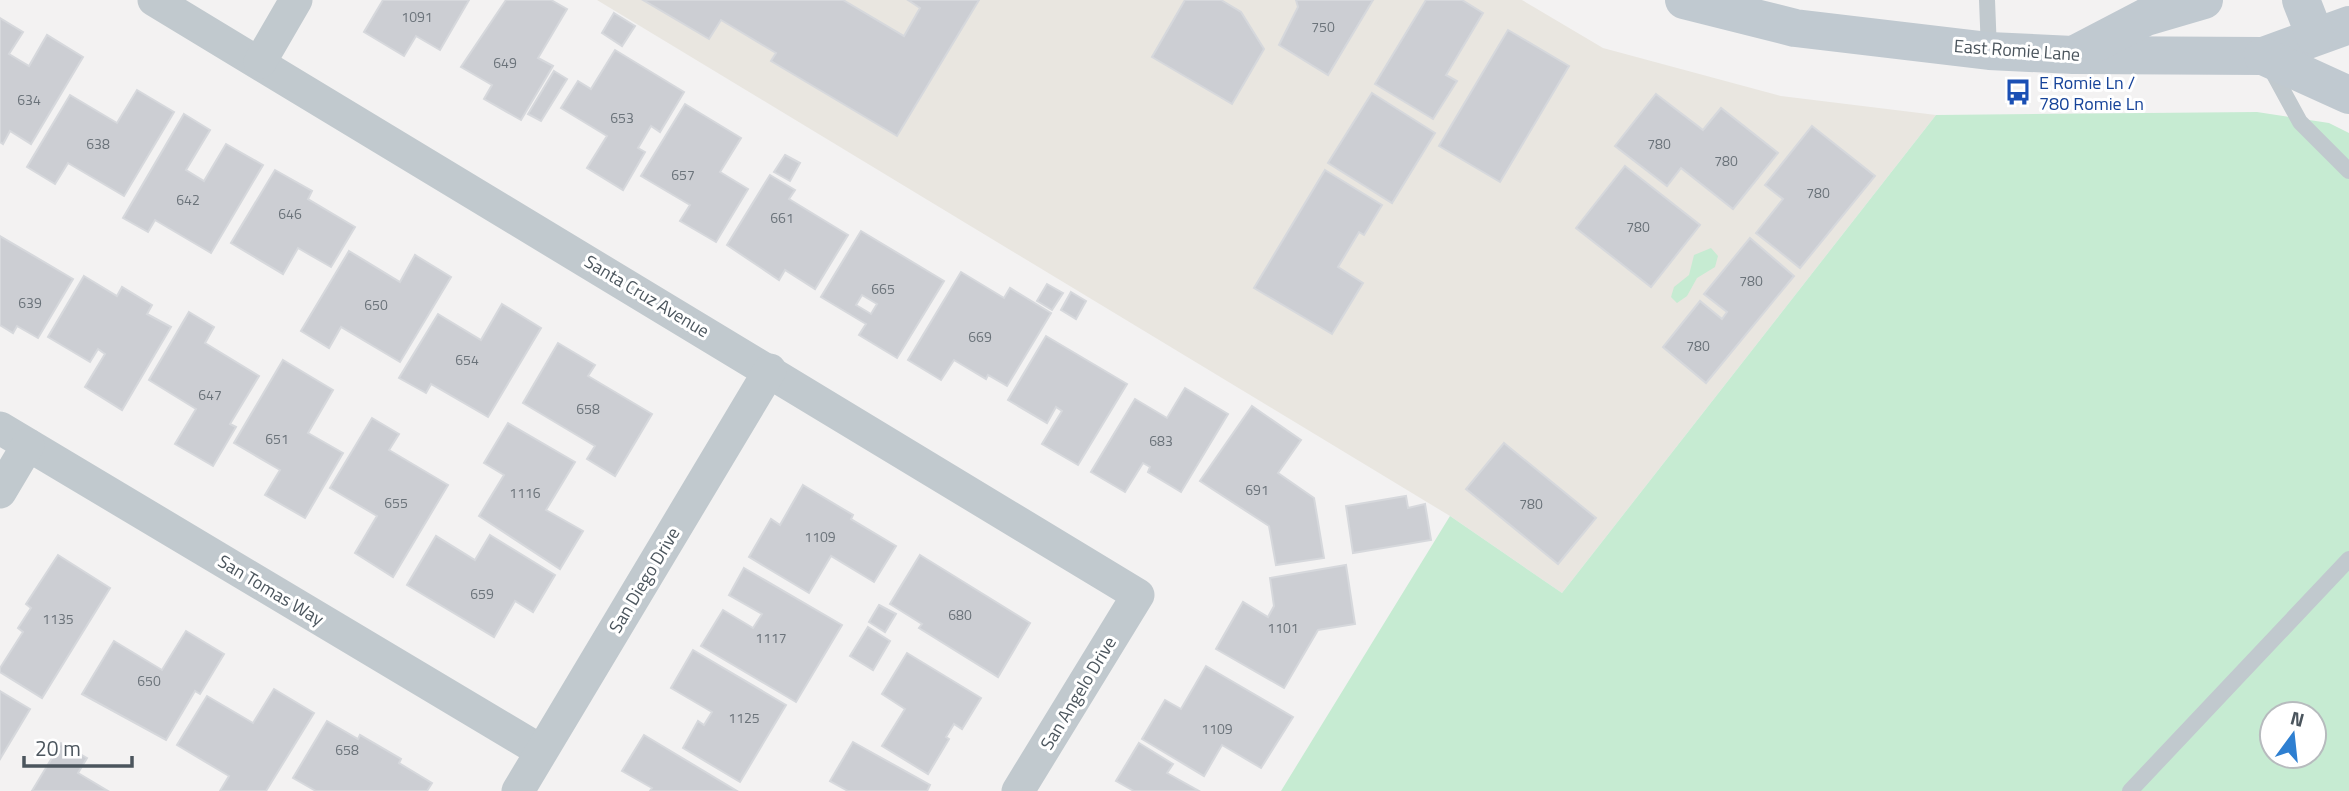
<svg xmlns="http://www.w3.org/2000/svg" width="2349" height="791" viewBox="0 0 2349 791" font-family="'Titillium Web',sans-serif">
  <rect width="100%" height="100%" fill="#f3f2f2"/>
  <polygon fill="#e9e6e0" points="597,0 1522,0 1603,48 1781,96 1936,115 1562,593 1450,516"/>
  <g fill="#c6ebd2" fill-rule="evenodd">
    <path d="M2257,112L2329,123L2349,133V791H1281L1450,516L1562,593L1936,115ZM2272,714H2314V756H2272Z"/>
    <polygon points="1711,248 1718,256 1715,267 1697,278 1687,296 1677,303 1671,297 1674,287 1689,275 1694,255"/>
  </g>
  <g fill="#ccced3" stroke="#d6d8dc" stroke-width="2" fill-rule="evenodd">
    <polygon points="383,0 469,0 440,50 416,36 404,56 364,32"/>
    <polygon points="506,0 551,0 567,9 538,58 553,66 521,120 484,99 492,85 461,67"/>
    <polygon points="643,0 843,0 904,36 920,8 908,0 979,0 897,136 771,61 776,53 721,20 709,39"/>
    <polygon points="1185,0 1221,0 1241,12 1264,49 1232,104 1152,57"/>
    <polygon points="1296,0 1373,0 1328,75 1279,45 1298,7"/>
    <polygon points="1426,0 1462,0 1483,13 1446,75 1457,81 1433,119 1375,84"/>
    <polygon points="614,13 635,26 622,46 602,33"/>
    <polygon points="0,18 23,32 9,54 29,66 47,35 83,57 31,144 10,131 3,144 0,142"/>
    <polygon points="1508,30 1569,66 1500,182 1439,146"/>
    <polygon points="615,50 684,92 660,132 651,126 638,148 645,152 623,190 587,168 607,136 561,108 578,81 591,89"/>
    <polygon points="554,71 567,79 541,121 528,114"/>
    <polygon points="137,90 174,112 124,196 68,163 55,184 27,167 70,95 117,123"/>
    <polygon points="1372,93 1435,133 1392,203 1328,163"/>
    <polygon points="1656,94 1703,130 1721,108 1778,153 1733,209 1681,168 1667,186 1615,146"/>
    <polygon points="685,104 741,138 720,172 748,189 716,242 680,221 690,205 641,176"/>
    <polygon points="184,114 210,130 186,170 204,181 226,144 263,165 211,253 155,220 148,232 123,218"/>
    <polygon points="1812,126 1875,176 1800,268 1756,233 1783,199 1765,185"/>
    <polygon points="785,155 800,163 790,181 774,172"/>
    <polygon points="1625,166 1700,225 1651,287 1576,228"/>
    <polygon points="275,170 312,191 308,199 355,227 331,267 298,248 283,274 231,243"/>
    <polygon points="1325,170 1382,205 1364,235 1359,232 1338,267 1363,283 1332,334 1254,288"/>
    <polygon points="770,175 795,190 789,199 848,235 815,289 785,270 779,280 727,245"/>
    <path d="M861,231L944,281L897,358L859,335L866,324L821,297ZM862,295L877,304L871,314L856,305Z"/>
    <polygon points="0,236 73,279 38,338 17,326 13,333 0,325"/>
    <polygon points="1750,238 1794,276 1706,383 1663,347 1700,301 1722,319 1727,312 1704,294"/>
    <polygon points="349,251 400,282 415,255 451,277 400,362 341,327 329,348 301,331"/>
    <polygon points="961,272 1004,298 1010,288 1051,313 1007,386 988,375 986,379 954,360 941,380 908,360"/>
    <polygon points="84,276 117,296 122,287 152,305 147,314 171,327 122,410 85,387 105,354 98,349 90,362 48,337"/>
    <polygon points="1047,284 1063,293 1052,310 1037,301"/>
    <polygon points="1071,292 1086,301 1076,319 1061,310"/>
    <polygon points="502,304 541,328 488,417 431,384 426,393 399,378 438,314 481,340"/>
    <polygon points="189,312 214,327 205,343 259,376 230,424 236,427 213,466 175,444 196,409 149,380"/>
    <polygon points="1046,336 1127,384 1078,465 1042,444 1062,411 1056,407 1047,423 1008,400"/>
    <polygon points="558,343 595,365 588,376 652,414 615,476 587,459 595,446 523,403"/>
    <polygon points="283,360 333,390 308,433 343,453 305,518 265,495 280,470 234,443"/>
    <polygon points="1185,388 1228,414 1181,492 1148,472 1150,467 1143,463 1125,492 1091,472 1135,399 1167,418"/>
    <polygon points="1252,406 1301,440 1278,473 1314,498 1324,558 1276,565 1269,526 1200,481"/>
    <polygon points="372,418 399,434 389,450 448,485 393,577 355,553 377,516 330,488"/>
    <polygon points="508,423 575,462 546,510 583,531 560,569 479,516 504,475 484,463"/>
    <polygon points="1504,443 1596,518 1558,564 1466,489"/>
    <polygon points="803,485 853,515 851,519 896,546 874,582 831,556 809,593 749,557 771,519 780,525"/>
    <polygon points="1406,496 1408,508 1425,504 1431,540 1353,553 1346,506"/>
    <polygon points="490,535 555,575 533,612 515,601 494,637 407,585 436,536 475,560"/>
    <polygon points="58,555 110,588 42,698 0,672 0,668 23,632 18,628 31,608 26,604"/>
    <polygon points="920,555 1030,623 998,677 919,628 922,624 890,604"/>
    <polygon points="1346,565 1355,624 1318,630 1284,688 1216,649 1243,602 1268,617 1274,606 1270,578"/>
    <polygon points="744,568 842,625 796,702 701,646 723,610 753,628 762,614 729,595"/>
    <polygon points="879,605 896,614 885,632 869,622"/>
    <polygon points="868,627 890,641 873,670 850,656"/>
    <polygon points="186,631 224,654 200,694 195,691 166,740 82,694 114,641 162,670"/>
    <polygon points="693,650 786,705 740,782 683,748 698,721 704,725 712,712 671,688"/>
    <polygon points="907,653 981,698 962,729 954,724 946,737 949,739 928,774 882,746 905,709 882,694"/>
    <polygon points="1206,666 1293,717 1261,768 1222,745 1204,776 1142,739 1165,700 1181,709"/>
    <polygon points="274,689 314,713 266,791 220,791 229,776 177,745 207,696 253,723"/>
    <polygon points="0,691 30,709 0,759"/>
    <polygon points="327,721 358,739 360,735 401,759 399,763 432,783 427,791 316,791 293,778"/>
    <polygon points="644,735 737,791 650,791 652,788 622,771"/>
    <polygon points="853,742 930,785 927,791 848,791 830,781"/>
    <polygon points="61,743 87,758 78,773 108,791 32,791"/>
    <polygon points="1139,743 1173,764 1167,773 1199,791 1134,791 1116,781"/>
  </g>
  <g fill="none" stroke-linecap="round" stroke-linejoin="round">
    <g stroke="#c1c9ce" stroke-width="16">
      <polyline points="1987,0 1989,51"/>
      <polyline points="2271,69 2300,122 2349,171"/>
      <polyline points="2130,791 2349,559"/>
    </g>
    <g stroke="#c1c9ce" stroke-width="33">
      <polyline points="154,0 1138,595 1018,791"/>
      <polyline points="260,62 296,0"/>
      <polyline points="0,428 541,751"/>
      <polyline points="0,492 28,445"/>
      <polyline points="518,791 770,370"/>
    </g>
    <g stroke="#c0c9d0" stroke-width="38">
      <polyline points="1684,0 1795,28 1989,51 2073,55 2263,56 2349,25"/>
      <polyline points="2301,0 2315,36"/>
      <polyline points="2077,53 2146,17 2204,0"/>
      <polyline points="2263,56 2349,95"/>
    </g>
  </g>
  <defs>
    <g id="bus-bare" transform="scale(2.1)"><path d="M-5-6H5V4H4V6H2V4H-2V6H-4V4H-5ZM-3.5-4V0h7V-4ZM-3.5 1.2v1.5H-2V1.2ZM2 1.2v1.5H3.5V1.2Z" fill="#1a4fb4" stroke="#fff" stroke-width="2.5" paint-order="stroke"/></g>
  </defs>
  <g fill-rule="evenodd">
    <use href="#bus-bare" x="2018" y="92"/>
  </g>
  <g text-anchor="middle" dominant-baseline="central" stroke-width="6" stroke-linejoin="round" paint-order="stroke">
    <g font-size="14" fill="#6b737a">
      <text x="417" y="16">1091</text>
      <text x="1323" y="26">750</text>
      <text x="505" y="62">649</text>
      <text x="29" y="99">634</text>
      <text x="622" y="117">653</text>
      <text x="98" y="143">638</text>
      <text x="1659" y="143">780</text>
      <text x="1726" y="160">780</text>
      <text x="683" y="174">657</text>
      <text x="1818" y="192">780</text>
      <text x="188" y="199">642</text>
      <text x="290" y="213">646</text>
      <text x="782" y="217">661</text>
      <text x="1638" y="226">780</text>
      <text x="1751" y="280">780</text>
      <text x="883" y="288">665</text>
      <text x="30" y="302">639</text>
      <text x="376" y="304">650</text>
      <text x="980" y="336">669</text>
      <text x="1698" y="345">780</text>
      <text x="467" y="359">654</text>
      <text x="210" y="394">647</text>
      <text x="588" y="408">658</text>
      <text x="277" y="438">651</text>
      <text x="1161" y="440">683</text>
      <text x="1257" y="489">691</text>
      <text x="525" y="492">1116</text>
      <text x="396" y="502">655</text>
      <text x="1531" y="503">780</text>
      <text x="820" y="536">1109</text>
      <text x="482" y="593">659</text>
      <text x="960" y="614">680</text>
      <text x="58" y="618">1135</text>
      <text x="1283" y="627">1101</text>
      <text x="771" y="637">1117</text>
      <text x="149" y="680">650</text>
      <text x="744" y="717">1125</text>
      <text x="1217" y="728">1109</text>
      <text x="347" y="749">658</text>
    </g>
    <g font-size="18" fill="#4b555d" stroke="#fff">
      <text transform="translate(2017 50) rotate(4)">East Romie Lane</text>
      <text transform="translate(647 296) rotate(31)">Santa Cruz Avenue</text>
      <text transform="translate(644 580) rotate(-59)">San Diego Drive</text>
      <text transform="translate(271 590) rotate(31)">San Tomas Way</text>
      <text transform="translate(1078 693) rotate(-59)">San Angelo Drive</text>
    </g>
    <g font-size="18" fill="#164399" stroke="#fff" text-anchor="start">
      <text x="2039" y="82">E Romie Ln /<tspan x="2039" dy="21">780 Romie Ln</tspan></text>
    </g>
  </g>
  <g transform="translate(2293 735) rotate(15)"><circle r="33" fill="#ffffff" stroke="#b7bbbe" stroke-width="2"/>
  <path d="M0-5L12 26L0 18L-12 26Z" fill="#2e7fd1"/>
  <text y="-10" font-size="19" font-weight="bold" text-anchor="middle" fill="#4b555d">N</text>
  </g>
  <path d="M24 756v10h108v-10" fill="none" stroke="#4b555d" stroke-width="3.5"/>
  <text x="35" y="756" font-size="21" fill="#4b555d" stroke="#ffffff" stroke-width="5" paint-order="stroke">20 m</text>
</svg>
